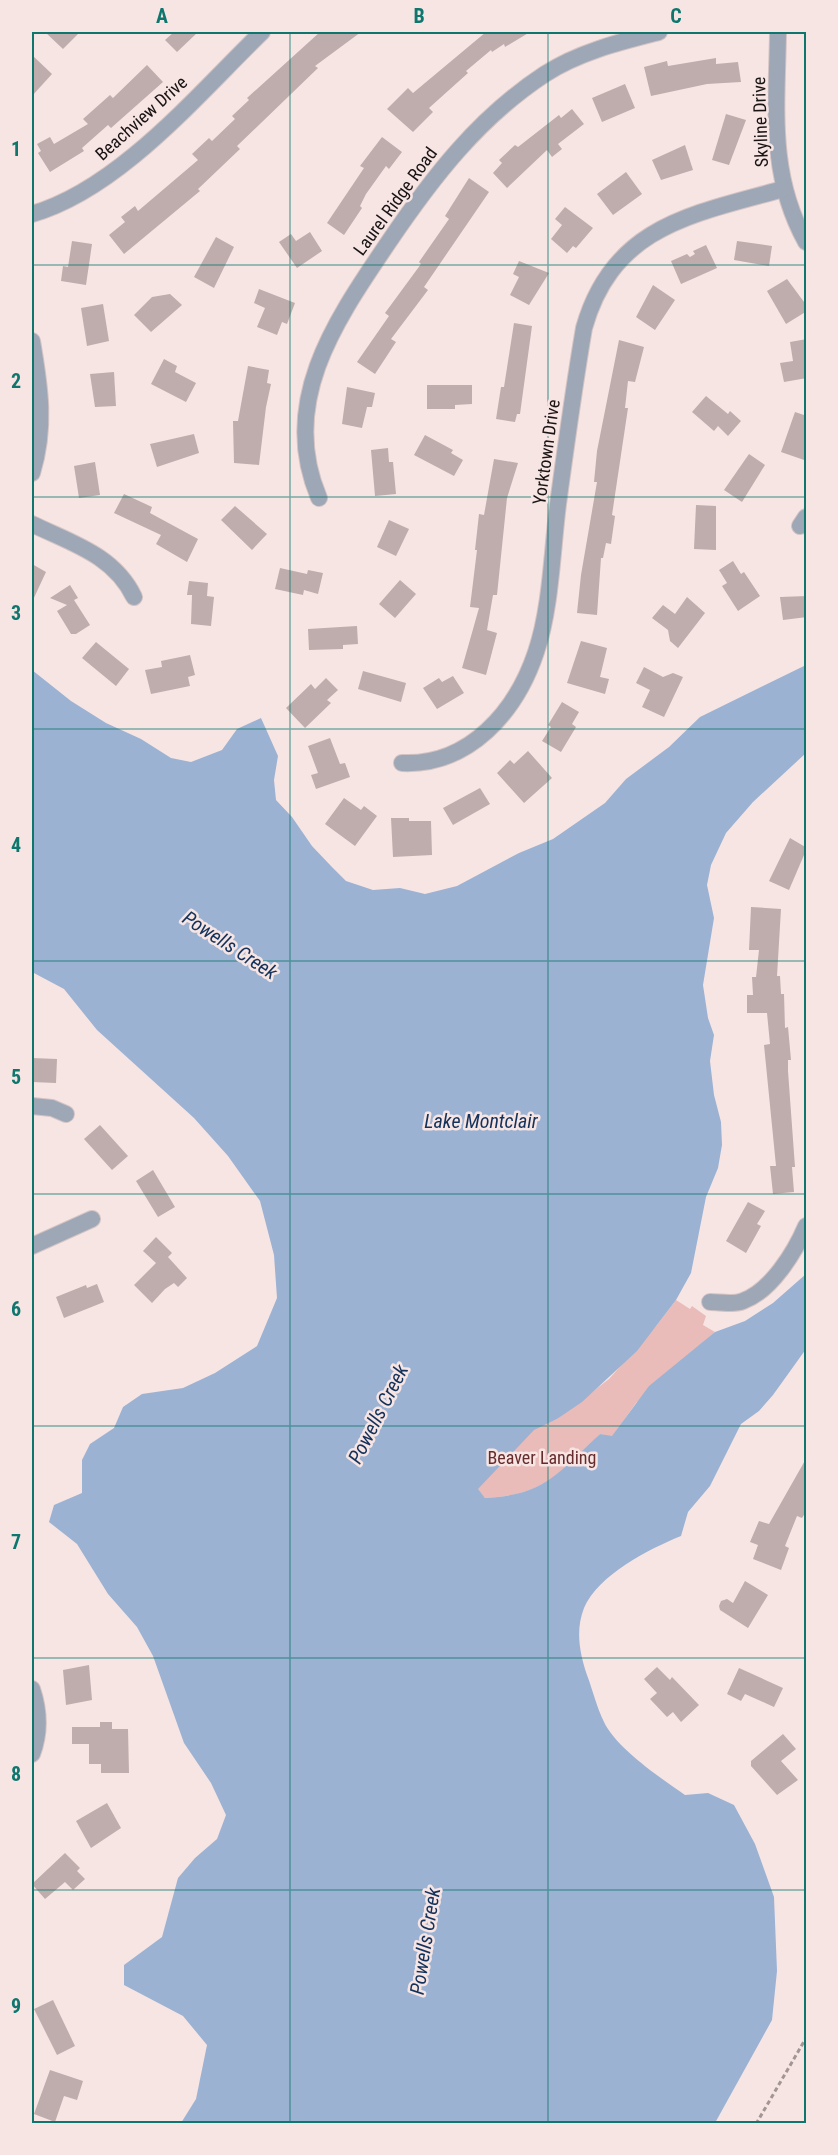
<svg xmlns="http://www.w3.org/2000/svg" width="838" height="2155" viewBox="0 0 838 2155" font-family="'Roboto Condensed',sans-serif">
  <rect width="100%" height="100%" fill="#f7e5e4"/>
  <path fill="#e9bcb9" d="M676,1300L690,1309L692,1306L706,1316L703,1325L715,1332L636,1403L612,1437L600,1434C558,1473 547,1495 485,1498L477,1489L534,1429L557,1419L609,1379L656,1326Z"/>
  <path fill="#9bb2d3" d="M806,665V753L753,802L726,833L711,865L707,885L714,918L703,985L708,1018L714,1035L710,1061L714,1095L721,1122L722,1145L718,1168L706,1197L691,1273L676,1300L637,1351L582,1402L557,1419L534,1430L478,1489L485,1498C547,1495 558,1472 600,1434L612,1436L649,1386L715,1332L745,1321L773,1303L806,1274V1349L773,1395L759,1411L741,1424L710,1486L688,1512L681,1536C649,1549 598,1575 584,1608C575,1631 580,1654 587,1675C593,1691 597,1708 604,1722C616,1748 662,1779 685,1795L708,1793L734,1805L755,1844L774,1897L777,1971L772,2020L715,2123H181L196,2099L207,2045L183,2016L124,1985V1965L162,1937L178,1878L195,1858L217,1839L226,1815L211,1783L184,1743L153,1656L137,1627L108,1594L77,1544L49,1522L54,1505L82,1493V1460L90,1444L114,1428L123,1407L142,1394L183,1388L215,1373L257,1346L277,1298L274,1255L260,1201L228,1156L194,1118L97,1030L64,989L32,972V670L71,701L106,723L141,739L171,758L191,762L222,750L237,729L261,718L278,756L274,780L276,800L292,817L312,846L331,866L346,881L373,890L400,888L425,894L457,886L519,853L553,839L605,803L626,779L669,747L700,717Z"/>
  <g fill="#beadac">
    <polygon points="45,32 80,32 63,49"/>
    <polygon points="174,32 198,32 177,52 165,40"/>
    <polygon points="320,32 361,32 315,66 318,68 237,146 240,149 198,189 200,191 124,254 109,235 125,222 121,217 135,206 138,211 198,160 192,154 209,138 212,141 235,119 232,116 249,100 247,98"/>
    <polygon points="486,32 530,32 505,47 504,44 492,52 491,50 466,71 468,73 429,108 433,112 413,132 387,109 408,88 413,93"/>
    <polygon points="32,55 52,74 32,96"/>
    <polygon points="716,58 716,64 738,62 741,82 707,84 651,96 644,67 667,61 668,66"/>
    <polygon points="147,65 163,82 111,128 108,125 82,148 84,151 50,172 38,153 41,151 37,144 50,137 54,144 88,124 83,119 110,95 113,98"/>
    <polygon points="625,84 635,108 602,122 592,98"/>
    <polygon points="572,109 584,124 558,144 562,149 552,157 547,150 507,188 493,173 502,163 499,160 515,145 518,147 559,115 561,118"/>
    <polygon points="726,114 746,120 729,165 712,160"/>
    <polygon points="382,137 402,152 389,169 386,166 366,194 360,206 362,208 344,235 327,223 364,168 360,166"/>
    <polygon points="685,145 693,170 661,180 652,160"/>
    <polygon points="626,172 642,194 613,215 597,194"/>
    <polygon points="469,178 489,192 424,287 428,290 391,339 396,342 375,374 357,362 389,316 385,313 421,264 419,262 449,219 445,216"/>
    <polygon points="565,207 593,228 576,248 573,246 567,253 551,239 562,225 555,219"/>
    <polygon points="310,232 322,251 297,268 279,242 291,234 296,241"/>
    <polygon points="216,237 234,247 214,288 194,277"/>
    <polygon points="72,241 92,244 86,285 61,281 63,266 68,267"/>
    <polygon points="737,241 772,246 769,266 734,260"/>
    <polygon points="706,245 717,268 681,284 671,261 687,254 690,257 695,254 693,251"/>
    <polygon points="519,261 549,273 529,305 510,295 519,277 513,274"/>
    <polygon points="787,279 807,306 807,311 786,324 767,291"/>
    <polygon points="653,285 675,300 655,330 636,317"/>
    <polygon points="259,289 295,303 287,324 282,322 277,335 257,327 265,308 254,303"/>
    <polygon points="170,294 182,305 151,332 134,315 152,297"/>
    <polygon points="103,304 109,341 87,346 81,308"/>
    <polygon points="514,323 532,326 520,414 517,414 515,422 496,419 501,387 504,387"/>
    <polygon points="807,339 807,378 784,382 780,363 793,361 790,342"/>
    <polygon points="619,340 644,347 635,382 628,381 625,408 628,408 612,515 615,516 611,544 606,543 603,558 601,558 597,615 577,613 581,575 597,482 594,482 597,451"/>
    <polygon points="164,359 177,366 175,372 196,383 186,402 151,384"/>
    <polygon points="248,366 269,370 267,383 271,384 266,407 259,465 234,463 233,421 238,421"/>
    <polygon points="114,372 116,406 95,407 90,374"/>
    <polygon points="427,385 472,385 472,404 455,405 455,409 427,409"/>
    <polygon points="347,387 375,393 372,407 367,407 362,428 342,424"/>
    <polygon points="706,396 728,414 730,411 741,421 728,436 718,426 714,431 692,412"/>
    <polygon points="795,412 807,416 807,461 781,452"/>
    <polygon points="194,434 199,453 157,467 150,444"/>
    <polygon points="425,435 453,450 451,453 463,460 454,476 414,455"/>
    <polygon points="388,448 389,462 393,462 396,494 375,496 371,450"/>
    <polygon points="749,454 765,465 742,502 724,490"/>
    <polygon points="494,459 518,463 507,498 497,595 493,595 487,630 497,633 486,675 462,668 479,608 470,607 477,550 475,550 479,514 484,515"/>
    <polygon points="95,462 100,495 79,498 74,466"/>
    <polygon points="124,494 152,507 150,513 198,539 187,562 156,544 161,535 114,513"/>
    <polygon points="696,505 716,506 716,550 694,549"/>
    <polygon points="235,506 267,534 252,550 221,520"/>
    <polygon points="389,520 409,529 396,556 377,547"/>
    <polygon points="733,561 741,574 744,572 760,596 738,611 722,586 727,583 719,570"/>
    <polygon points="32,564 46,572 32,602"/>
    <polygon points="280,568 307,574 308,570 323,573 318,594 304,590 303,595 275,589"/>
    <polygon points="400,580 416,594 395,618 379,604"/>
    <polygon points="189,581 208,583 207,596 214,597 211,626 191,624 192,595 187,595"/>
    <polygon points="70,585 78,598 74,600 90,625 76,634 71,634 57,611 67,605 50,598"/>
    <polygon points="807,596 807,617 783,620 780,597"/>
    <polygon points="687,597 705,613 678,648 670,641 668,630 652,618 663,605 675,614"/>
    <polygon points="357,626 358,644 343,645 343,649 309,650 308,629"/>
    <polygon points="581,641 607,648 600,677 609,679 605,694 567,683"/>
    <polygon points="96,642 129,669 116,686 82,658"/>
    <polygon points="190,655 195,675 188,677 190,686 151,694 145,670 162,667 161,661"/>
    <polygon points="644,667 663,677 673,673 683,677 664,717 642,707 650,690 636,683"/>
    <polygon points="363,671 406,683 401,702 358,689"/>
    <polygon points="453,676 464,693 437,709 423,688 439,678 442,682"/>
    <polygon points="326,678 338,690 327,700 331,703 305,728 286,708 311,684 315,689"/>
    <polygon points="562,702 579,712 572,724 576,727 561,752 542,741 551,727 548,725"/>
    <polygon points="330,738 340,764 345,763 350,777 316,789 311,775 318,773 308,746"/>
    <polygon points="528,751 552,778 524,803 497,773 510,760 514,764"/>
    <polygon points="480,788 490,804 453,825 443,808"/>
    <polygon points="344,798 361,810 364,806 377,816 355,846 325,824"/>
    <polygon points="391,818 409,818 409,821 431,821 432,855 393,857"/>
    <polygon points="790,838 807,848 789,890 769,881"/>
    <polygon points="751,907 781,909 777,976 780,976 781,994 784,994 785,1028 788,1027 791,1060 788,1060 788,1071 795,1167 792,1167 794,1192 773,1194 770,1166 776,1166 764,1045 770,1044 767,1013 747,1013 747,995 753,995 752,977 756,977 759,950 749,950"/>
    <polygon points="32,1058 57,1059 56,1083 32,1082"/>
    <polygon points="100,1125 128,1156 112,1170 84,1139"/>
    <polygon points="153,1170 175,1207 158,1217 136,1181"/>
    <polygon points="748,1202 765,1211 757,1224 761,1226 746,1253 726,1241"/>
    <polygon points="156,1237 172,1253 168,1257 187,1278 178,1287 174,1283 165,1289 152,1303 134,1285 156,1263 143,1251"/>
    <polygon points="97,1284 104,1302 64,1318 56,1297 86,1285 87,1288"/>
    <polygon points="807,1457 807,1510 802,1518 797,1516 785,1546 789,1548 781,1570 753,1559 758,1545 750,1542 759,1521 769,1524"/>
    <polygon points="745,1581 768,1595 748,1628 720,1610 719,1606 721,1601 727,1599 733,1603"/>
    <polygon points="89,1665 92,1700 66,1705 63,1670"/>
    <polygon points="657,1667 670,1680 672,1677 699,1705 681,1722 673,1712 667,1717 650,1699 657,1693 644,1679"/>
    <polygon points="739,1668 783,1688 774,1707 745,1694 741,1701 727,1694"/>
    <polygon points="100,1722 112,1722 112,1729 128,1729 129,1773 101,1773 101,1764 89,1764 89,1744 72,1744 72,1727 100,1727"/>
    <polygon points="783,1734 796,1749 781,1761 798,1780 777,1795 751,1766 751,1761"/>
    <polygon points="107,1803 121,1828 91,1848 76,1821"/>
    <polygon points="65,1853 80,1868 77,1871 85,1879 73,1890 65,1882 45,1899 32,1884"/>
    <polygon points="53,2000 75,2046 57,2055 34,2009"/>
    <polygon points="50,2070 83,2081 77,2100 64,2096 55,2122 34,2114"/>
  </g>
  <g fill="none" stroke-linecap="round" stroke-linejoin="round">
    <g stroke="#d3c3c3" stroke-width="18">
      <g id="minor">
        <path d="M778,32C777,106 768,174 806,242"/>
        <path d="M32,214C119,189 198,94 262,32"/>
        <path d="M32,341C40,387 46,428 32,473"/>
        <path d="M319,498C278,402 336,320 388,243C432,178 478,118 545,74C579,52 620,42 659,32"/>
        <path d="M32,524C71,543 114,555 134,597"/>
        <polyline points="800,526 806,517"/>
        <path d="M402,763C469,766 516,712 536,652C551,608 552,551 558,504C566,445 574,386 584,328C613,225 694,214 783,189"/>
        <polyline points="32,1106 52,1108 66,1114"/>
        <polyline points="32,1246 92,1219"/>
        <path d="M710,1302C720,1302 734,1305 743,1301C771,1291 795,1252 806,1226"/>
        <path d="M32,1689C39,1710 40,1733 32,1754"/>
      </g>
    </g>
    <polyline stroke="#a39594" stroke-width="3" stroke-dasharray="4.5 3" stroke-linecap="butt" points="756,2124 806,2038"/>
    <use href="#minor" stroke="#9da7b6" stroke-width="16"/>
  </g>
  <path fill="none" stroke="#0f766e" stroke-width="1.5" stroke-opacity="0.55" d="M290,32V2124M548,32V2124M32,265H806M32,497H806M32,729H806M32,961H806M32,1194H806M32,1426H806M32,1658H806M32,1890H806"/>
  <g text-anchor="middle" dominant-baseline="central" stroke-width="5" stroke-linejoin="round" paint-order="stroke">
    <g font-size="18" fill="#191313" stroke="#f7e5e4">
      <text transform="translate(141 118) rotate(-42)">Beachview Drive</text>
      <text transform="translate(760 122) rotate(-92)">Skyline Drive</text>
      <text transform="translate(395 201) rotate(-54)">Laurel Ridge Road</text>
      <text transform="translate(546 452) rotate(-82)">Yorktown Drive</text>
    </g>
    <g font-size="18" fill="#662c2c" stroke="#f7e5e4">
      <text x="542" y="1457">Beaver Landing</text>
    </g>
    <g font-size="20" font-style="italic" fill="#12315b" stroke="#f7e5e4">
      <text transform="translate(230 945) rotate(33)">Powells Creek</text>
      <text x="481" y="1121">Lake Montclair</text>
      <text transform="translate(378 1414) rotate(-63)">Powells Creek</text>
      <text transform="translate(425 1941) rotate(-81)">Powells Creek</text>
    </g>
  </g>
  <rect width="838" height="2155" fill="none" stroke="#f7e5e4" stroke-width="66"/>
  <rect x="33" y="33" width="772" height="2089" fill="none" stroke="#0f766e" stroke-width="2"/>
  <g font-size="20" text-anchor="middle" font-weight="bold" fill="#0f766e">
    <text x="162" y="23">A</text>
    <text x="419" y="23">B</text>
    <text x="676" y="23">C</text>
    <text x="16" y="156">1</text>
    <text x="16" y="388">2</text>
    <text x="16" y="620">3</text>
    <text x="16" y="852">4</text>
    <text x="16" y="1084">5</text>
    <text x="16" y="1316">6</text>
    <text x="16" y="1549">7</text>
    <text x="16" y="1781">8</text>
    <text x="16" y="2013">9</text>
  </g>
</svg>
